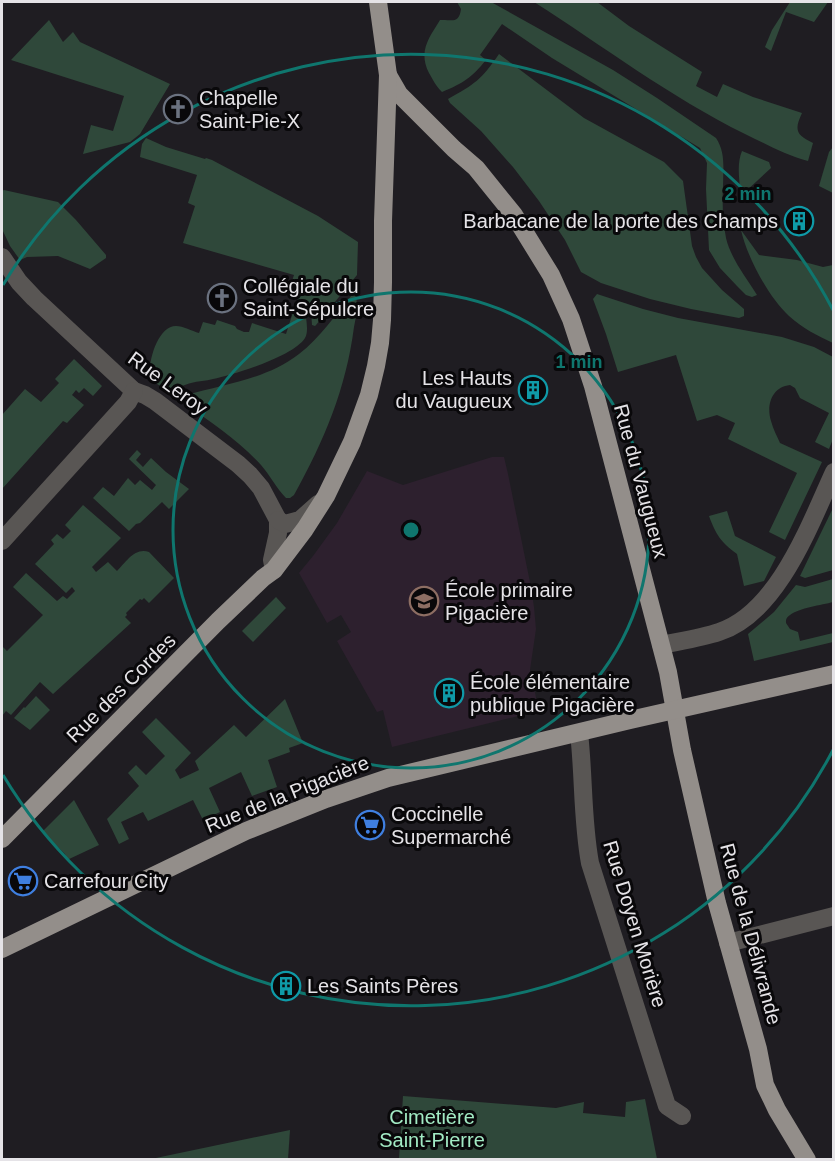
<svg xmlns="http://www.w3.org/2000/svg" width="835" height="1161" viewBox="0 0 835 1161" font-family="Helvetica,sans-serif">
  <rect width="100%" height="100%" fill="#1f1d22"/>
  <polygon fill="#2d202e" points="492,457 504,457 508,474 531,587 534,607 536,629 530,670 539,711 392,747 383,710 377,712 337,641 351,632 341,615 327,623 299,573 313,556 337,523 367,471 403,485"/>
  <g fill="#2f483a">
    <path d="M457,2H491L613,70L657,98L716,138C726,153 723,170 723,187C722,204 723,222 726,238C731,259 746,277 757,295L752,297L746,295L737,286L720,268L709,250L706,189L707,163L700,148L552,58L502,24L480,55L486,60C472,77 464,83 442,92C436,86 433,80 429,73C418,51 429,38 440,20C451,19 459,25 461,9Z"/>
    <path d="M534,2H597L629,26L702,72L696,86L717,97L723,84L753,97L802,113C794,130 796,135 813,143L808,161C785,155 766,144 745,134C670,97 603,46 534,2Z"/>
    <polygon points="790,2 828,2 814,22 786,12 771,51 765,47 772,30"/>
    <polygon points="49,20 63,42 73,32 80,42 170,84 140,134 130,142 83,154 91,125 113,131 124,96 11,60"/>
    <path d="M499,54L584,118L664,162L683,181L692,246L696,257L702,268L722,290L744,309V316L739,318L691,309L650,299L601,283L581,272L565,240L539,201L513,167L481,131L450,103L448,99C475,84 481,80 499,54Z"/>
    <path d="M146,138L166,147L205,159L206,158L212,160L318,216L358,242L357,275L316,325L315,326L312,325C311,301 309,303 287,296L294,275L183,243L195,206L188,203L197,175L140,157L142,144Z"/>
    <polygon points="833,147 833,193 819,186 829,152"/>
    <path d="M742,151L769,162L771,168L744,193L740,189C739,176 737,163 742,151Z"/>
    <polygon points="4,190 58,202 76,220 106,255 106,258 90,269 58,256 27,257 20,260 10,246 2,229 2,191"/>
    <path d="M741,230L759,255L797,260L823,267L833,265V343C818,336 802,328 789,316C769,298 747,257 741,230Z"/>
    <path d="M597,294L643,309L678,318L782,337L814,347L833,357V439L829,449L815,442L829,413L800,398L795,388L790,385C772,387 766,405 771,421C773,429 777,436 780,443L822,462L785,540L769,532L797,473L728,439L735,423L717,415L697,421L676,355L618,372L606,334L593,299Z"/>
    <path d="M352,295H355C359,304 356,317 354,327C346,389 324,441 294,495L290,498H286C276,488 270,475 261,465C239,441 211,422 185,404L183,399L187,395C225,384 267,379 299,354C320,338 335,315 352,295Z"/>
    <path d="M295,306L302,308L305,311C306,318 309,332 305,338C294,356 234,375 213,379C206,381 198,381 191,383C184,385 176,389 168,389C161,388 154,382 150,376C148,361 158,326 176,326C183,326 192,331 199,333L203,322L215,325L217,320L235,326L237,329L244,332H249L252,323L286,334Z"/>
    <polygon points="74,359 102,386 93,396 84,388 79,393 76,390 72,395 84,405 67,423 63,421 2,489 2,415 25,389 41,402 59,383 55,379"/>
    <polygon points="137,450 141,454 136,460 143,467 151,458 166,472 189,489 169,509 162,502 140,523 136,524 129,531 93,498 103,487 114,496 128,478 135,485 140,480 152,490 156,485 129,459"/>
    <path d="M83,505L121,538L92,567L96,572L108,562L117,571C126,562 135,547 149,552L174,578L149,603L144,598L142,600L140,599L126,613L127,615L125,617L131,623L53,694L40,682L11,715L6,711L2,716V646L7,651L43,615L13,587L26,573L57,601L63,596L67,599L75,591L72,587L66,593L35,564L54,544L51,540L57,534L63,539L71,531L65,525Z"/>
    <polygon points="833,508 833,570 805,578 800,576"/>
    <path d="M727,511L735,536L776,557L764,581L744,586L737,554C721,542 716,535 709,516Z"/>
    <path d="M833,579V602C822,605 799,608 790,615C786,618 786,619 786,623L790,629L798,632L800,641L833,633V642L754,661L748,634L774,612L796,585L805,587Z"/>
    <polygon points="276,597 286,608 253,642 242,631"/>
    <polygon points="36,696 50,710 30,730 14,718 24,707 25,708"/>
    <polygon points="285,699 303,743 289,748 290,752 268,760 277,787 252,796 241,772 209,788 220,812 203,820 193,800 148,821 143,812 121,822 129,839 119,844 107,819 139,786 128,773 136,765 146,775 165,756 142,732 156,718 191,753 175,770 180,779 199,770 195,761 234,725 246,737"/>
    <polygon points="74,800 99,845 67,860 65,854 42,832"/>
    <polygon points="403,1096 556,1108 584,1102 583,1113 625,1117 626,1102 645,1099 657,1159 399,1159"/>
    <polygon points="290,1130 288,1159 151,1159"/>
  </g>
  <g fill="none" stroke-linecap="round" stroke-linejoin="round">
    <g stroke="#595654" stroke-width="18">
      <polyline points="2,257 19,282 34,298 134,391 145,395 155,401 238,464 250,475 261,488 278,520 278,533 272,560 274,570"/>
      <polyline points="278,520 285,524 300,520 318,504"/>
      <polyline points="2,541 128,402 134,391"/>
      <path d="M661,645C680,641 701,638 719,632C778,613 810,524 834,472"/>
      <path d="M579,733C584,776 582,820 590,863L667,1106L682,1116"/>
      <polyline points="728,943 834,916"/>
    </g>
    <g stroke="#938e8a" stroke-width="18">
      <polyline points="388,75 399,94 454,149 476,168 514,215 551,275 571,319 593,386 668,672 682,750 717,903 758,1049 765,1085 777,1110 807,1160"/>
      <polyline points="2,839 218,621 263,578 274,570 305,529 326,496 352,442 369,395 376,366 380,343 382,320 383,282 383,221 388,75 378,2"/>
      <polyline points="2,949 246,831 326,799 388,778 630,720 834,674"/>
    </g>
  </g>
  <g fill="none" stroke="#0f766e" stroke-width="3">
    <circle cx="411" cy="530" r="238"/>
    <path d="M833 750A476 476 0 0 1 3 775M3 285A476 476 0 0 1 833 310"/>
  </g>
  <defs>
    <g id="church-ring" transform="scale(1.5)"><circle r="9.5" fill="#09080a" stroke="#6b7280" stroke-width="1.5"/><path d="M-1.2-6h2.4v3.5h3.3v2.4h-3.3V6h-2.4V-.1h-3.3v-2.4h3.3Z" fill="#6b7280"/></g>
    <g id="building-ring" transform="scale(1.5)"><circle r="9.5" fill="#09080a" stroke="#0f9aa8" stroke-width="1.5"/><path d="M-4-6H4V6H1V3H-1V6H-4ZM-2.5-4.3h1.7v1.8h-1.7ZM.8-4.3h1.7v1.8H.8ZM-2.5-1h1.7V.8h-1.7ZM.8-1h1.7V.8H.8Z" fill="#0f9aa8"/></g>
    <g id="school-ring" transform="scale(1.5)"><circle r="9.5" fill="#09080a" stroke="#8d6e63" stroke-width="1.5"/><path d="M0-5L7-2L0 1L-7-2ZM-4 1L0 2.5L4 1V4Q0 6-4 4Z" fill="#8d6e63"/></g>
    <g id="supermarket-ring" transform="scale(1.5)"><circle r="9.5" fill="#09080a" stroke="#3f7fe0" stroke-width="1.5"/><path d="M-6-5.5h2.5l.6 2H6L4.5 2H-2.5L-4.4-4H-6ZM-1.5 3.2a1.3 1.3 0 1 0 .1 0ZM3 3.2a1.3 1.3 0 1 0 .1 0Z" fill="#3f7fe0"/></g>
  </defs>
  <g fill-rule="evenodd">
    <use href="#church-ring" x="178" y="109"/>
    <use href="#building-ring" x="799" y="221"/>
    <use href="#church-ring" x="222" y="298"/>
    <use href="#building-ring" x="533" y="390"/>
    <use href="#school-ring" x="424" y="601"/>
    <use href="#building-ring" x="449" y="693"/>
    <use href="#supermarket-ring" x="370" y="825"/>
    <use href="#supermarket-ring" x="23" y="881"/>
    <use href="#building-ring" x="286" y="986"/>
  </g>
  <g text-anchor="middle" dominant-baseline="central" stroke-width="6" stroke-linejoin="round" paint-order="stroke">
    <g font-size="20" fill="#e5e3e7" stroke="#09080a" text-anchor="start">
      <text x="199" y="98">Chapelle<tspan x="199" dy="23">Saint-Pie-X</tspan></text>
      <text x="778" y="221" text-anchor="end">Barbacane de la porte des Champs</text>
      <text x="243" y="286">Collégiale du<tspan x="243" dy="23">Saint-Sépulcre</tspan></text>
      <text x="512" y="378" text-anchor="end">Les Hauts<tspan x="512" dy="23">du Vaugueux</tspan></text>
      <text x="445" y="590">École primaire<tspan x="445" dy="23">Pigacière</tspan></text>
      <text x="470" y="682">École élémentaire<tspan x="470" dy="23">publique Pigacière</tspan></text>
      <text x="391" y="814">Coccinelle<tspan x="391" dy="23">Supermarché</tspan></text>
      <text x="44" y="881">Carrefour City</text>
      <text x="307" y="986">Les Saints Pères</text>
    </g>
    <g font-size="20" fill="#e5e3e7" stroke="#09080a">
      <text transform="translate(168 383) rotate(36)">Rue Leroy</text>
      <text transform="translate(641 481) rotate(75)">Rue du Vaugueux</text>
      <text transform="translate(121 688) rotate(-45)">Rue des Cordes</text>
      <text transform="translate(287 794) rotate(-22)">Rue de la Pigacière</text>
      <text transform="translate(635 924) rotate(73)">Rue Doyen Morière</text>
      <text transform="translate(751 934) rotate(75)">Rue de la Délivrande</text>
    </g>
    <g font-size="20" fill="#a2eac4" stroke="#09080a">
      <text x="432" y="1117">Cimetière<tspan x="432" dy="23">Saint-Pierre</tspan></text>
    </g>
  </g>
  <circle cx="411" cy="530" r="9" fill="#0f766e" stroke="#09080a" stroke-width="3"/>
  <g font-size="18" text-anchor="middle" font-weight="bold" fill="#0f766e" stroke="#09080a" stroke-width="6" stroke-linejoin="round" paint-order="stroke">
    <text x="748" y="200">2 min</text>
    <text x="579" y="368">1 min</text>
  </g>
  <rect width="835" height="1161" fill="none" stroke="#e5e3e7" stroke-width="6"/>
</svg>
